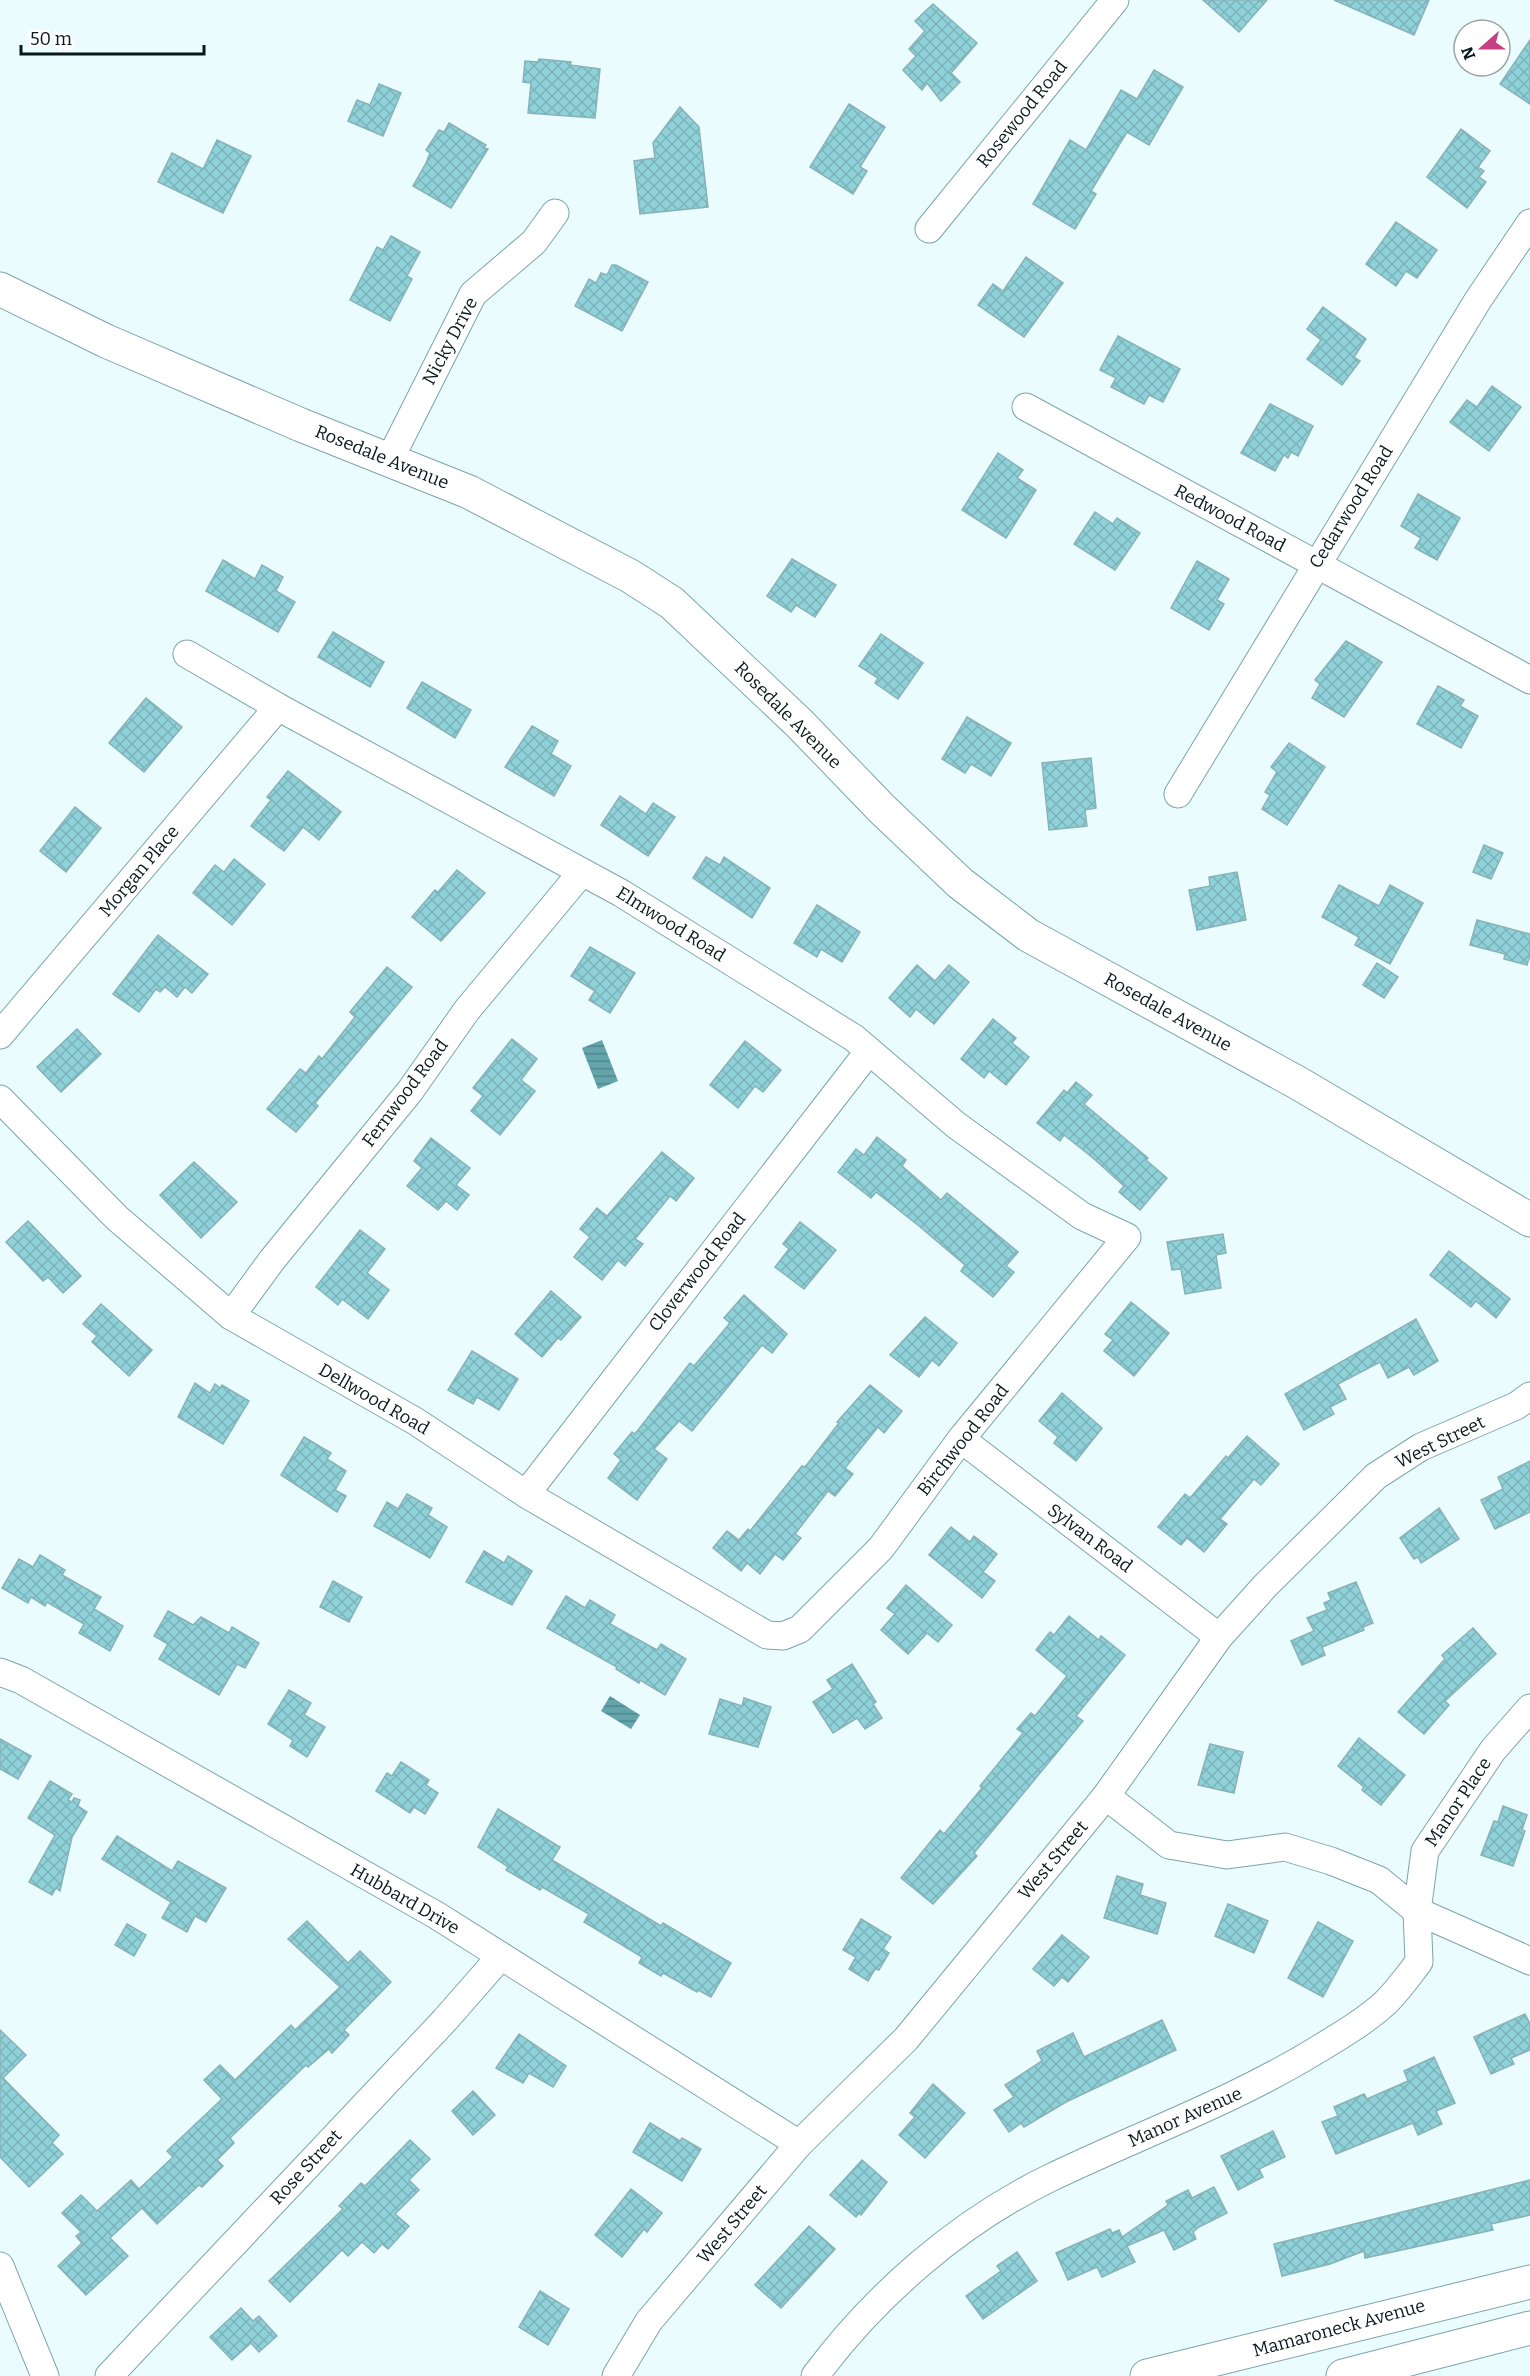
<svg xmlns="http://www.w3.org/2000/svg" width="1530" height="2376" viewBox="0 0 1530 2376" font-family="Bitter,serif">
  <defs>
    <pattern id="water-rules" width="6" height="5" patternUnits="userSpaceOnUse" patternTransform="scale(1.5)"><rect width="6" height="5" fill="#64a5ac"/><path d="M0 2.5h6" fill="none" stroke="#51868b"/></pattern>
    <pattern id="building-cross-hatch" width="8" height="8" patternUnits="userSpaceOnUse" patternTransform="scale(1.5)"><rect width="8" height="8" fill="#8fd1d9"/><path d="M0 0l8 8M0 8l8-8" fill="none" stroke="#7ab3ba"/></pattern>
  </defs>
  <rect width="100%" height="100%" fill="#ebfcfe"/>
  <g fill="url(#water-rules)">
    <polygon points="602,1040 618,1081 598,1089 582,1048"/>
    <polygon points="610,1696 640,1715 631,1729 601,1711"/>
  </g>
  <g fill="url(#building-cross-hatch)" stroke="#88b2b6" stroke-width="1.5">
    <polygon points="1203,0 1267,0 1239,32"/>
    <polygon points="1334,0 1429,0 1414,35"/>
    <polygon points="933,4 977,43 951,73 960,82 941,101 927,83 922,90 903,70 916,56 909,49 925,31 915,21"/>
    <polygon points="1530,40 1530,104 1500,84"/>
    <polygon points="539,59 571,62 570,65 600,69 595,118 528,113 531,83 523,82 525,61 538,62"/>
    <polygon points="1154,70 1183,87 1149,145 1127,132 1091,191 1096,194 1075,229 1033,204 1070,140 1086,150 1121,90 1137,99"/>
    <polygon points="379,84 401,93 383,136 348,121 357,100 370,105"/>
    <polygon points="849,104 885,127 860,167 867,171 853,194 810,167"/>
    <polygon points="680,107 699,127 708,207 640,214 634,161 655,158 653,143"/>
    <polygon points="449,123 486,145 484,148 488,149 451,208 413,186 426,163 430,153 426,150 439,130 444,132"/>
    <polygon points="1461,129 1490,151 1478,167 1484,171 1479,177 1486,182 1467,208 1427,177"/>
    <polygon points="217,140 251,156 223,213 158,182 172,153 203,169"/>
    <polygon points="1396,222 1437,250 1417,278 1406,271 1396,286 1366,264"/>
    <polygon points="391,236 420,252 407,276 412,279 390,321 350,300 377,247 383,250"/>
    <polygon points="1026,257 1063,283 1024,337 978,305 993,284 1003,291"/>
    <polygon points="612,265 616,265 648,282 622,331 575,306 589,279 596,283 601,273 607,275"/>
    <polygon points="1323,307 1366,339 1354,357 1360,361 1342,385 1307,359 1321,340 1307,329"/>
    <polygon points="1118,336 1180,369 1163,402 1149,395 1144,404 1111,387 1116,378 1100,370"/>
    <polygon points="1492,386 1521,407 1489,451 1450,422 1467,400 1477,407"/>
    <polygon points="1270,404 1313,426 1298,456 1291,452 1288,458 1284,455 1275,471 1241,453"/>
    <polygon points="998,453 1023,470 1017,478 1036,490 1006,538 962,510"/>
    <polygon points="1418,494 1460,518 1437,560 1415,548 1421,538 1401,526"/>
    <polygon points="1095,512 1113,524 1117,518 1140,533 1115,570 1074,544"/>
    <polygon points="792,559 836,585 815,617 796,605 791,612 767,596"/>
    <polygon points="223,560 255,579 262,565 283,577 276,591 295,602 278,632 206,591"/>
    <polygon points="1197,561 1229,579 1217,600 1224,604 1209,630 1171,608"/>
    <polygon points="333,632 384,662 370,687 318,657"/>
    <polygon points="881,634 923,663 898,699 875,683 878,678 859,666"/>
    <polygon points="1346,641 1382,662 1344,717 1312,698 1320,684 1315,680"/>
    <polygon points="422,682 471,710 455,738 407,708"/>
    <polygon points="1438,686 1464,700 1460,706 1478,716 1461,748 1417,724"/>
    <polygon points="146,698 182,727 144,772 109,743"/>
    <polygon points="967,717 1011,743 991,776 971,764 965,773 942,759"/>
    <polygon points="532,726 558,741 551,754 571,766 554,796 505,767"/>
    <polygon points="1289,743 1325,767 1287,825 1262,809 1270,795 1265,792 1277,772 1271,767"/>
    <polygon points="1091,758 1096,808 1085,810 1087,826 1049,830 1042,763"/>
    <polygon points="288,771 341,812 319,840 303,827 284,851 251,826 271,800 267,797"/>
    <polygon points="620,796 646,814 653,803 675,817 648,856 601,825"/>
    <polygon points="75,807 101,828 66,872 40,851"/>
    <polygon points="1484,845 1503,853 1491,879 1473,872"/>
    <polygon points="706,857 720,865 724,857 770,888 752,918 693,878"/>
    <polygon points="234,859 265,884 232,925 193,893 215,865 224,872"/>
    <polygon points="457,870 485,893 441,941 412,917 435,890 438,892"/>
    <polygon points="1237,872 1246,920 1197,930 1189,890 1210,886 1209,877"/>
    <polygon points="1339,885 1379,906 1390,885 1423,903 1390,964 1355,945 1359,937 1322,917"/>
    <polygon points="817,905 860,932 842,962 821,949 817,957 794,943"/>
    <polygon points="1477,920 1530,934 1530,955 1527,965 1504,959 1505,954 1470,945"/>
    <polygon points="158,935 208,974 192,993 185,987 177,997 165,987 160,992 156,989 139,1012 113,994"/>
    <polygon points="590,947 635,973 610,1013 589,1000 595,991 571,976"/>
    <polygon points="1377,963 1398,977 1384,998 1363,985"/>
    <polygon points="917,965 935,981 949,965 969,982 934,1024 916,1009 910,1017 889,998"/>
    <polygon points="387,967 412,987 315,1103 318,1106 296,1132 267,1109 300,1069 306,1073 319,1056 322,1059 355,1017 350,1012"/>
    <polygon points="993,1019 1016,1038 1012,1043 1029,1057 1006,1085 989,1071 984,1078 961,1059"/>
    <polygon points="77,1029 101,1054 61,1092 37,1067"/>
    <polygon points="512,1039 537,1059 521,1080 535,1091 500,1135 471,1111 483,1096 473,1088"/>
    <polygon points="745,1041 781,1070 763,1092 755,1086 738,1108 710,1085"/>
    <polygon points="1076,1082 1092,1095 1084,1104 1148,1158 1146,1160 1167,1178 1140,1210 1119,1192 1124,1186 1093,1158 1064,1135 1060,1141 1037,1123 1064,1090 1067,1093"/>
    <polygon points="877,1137 906,1160 902,1166 941,1200 947,1193 1018,1252 1006,1266 1014,1272 993,1297 961,1271 965,1265 919,1226 876,1192 871,1198 838,1172 856,1149 864,1155"/>
    <polygon points="431,1138 470,1168 456,1185 469,1195 457,1210 446,1201 438,1210 407,1186 422,1168 414,1161"/>
    <polygon points="662,1152 694,1178 676,1201 670,1196 635,1239 643,1244 625,1266 618,1260 602,1280 574,1257 590,1237 580,1229 597,1208 607,1216"/>
    <polygon points="194,1162 237,1202 201,1238 160,1195"/>
    <polygon points="28,1221 81,1276 63,1293 48,1277 43,1281 6,1242"/>
    <polygon points="800,1222 836,1250 804,1289 775,1267 789,1249 783,1244"/>
    <polygon points="360,1230 385,1249 367,1273 389,1290 368,1319 342,1299 338,1305 316,1287"/>
    <polygon points="1223,1234 1226,1253 1216,1255 1221,1288 1185,1294 1181,1269 1172,1270 1167,1242"/>
    <polygon points="1449,1251 1510,1299 1496,1318 1476,1301 1471,1307 1430,1275"/>
    <polygon points="551,1291 581,1317 561,1340 558,1338 542,1357 515,1334"/>
    <polygon points="744,1295 787,1334 772,1353 762,1345 692,1431 679,1421 654,1449 667,1459 637,1500 608,1478 621,1460 614,1454 632,1432 635,1434 690,1363 694,1366 730,1323 724,1318"/>
    <polygon points="1131,1302 1169,1333 1134,1376 1104,1351 1113,1340 1105,1334"/>
    <polygon points="101,1304 152,1350 129,1376 92,1342 97,1336 83,1324"/>
    <polygon points="925,1317 957,1343 939,1366 932,1360 919,1377 890,1355"/>
    <polygon points="1416,1319 1438,1361 1414,1375 1409,1367 1388,1378 1380,1362 1338,1384 1346,1399 1330,1407 1334,1414 1304,1430 1285,1394"/>
    <polygon points="472,1351 518,1379 499,1410 477,1397 473,1404 448,1390"/>
    <polygon points="195,1383 210,1393 215,1384 220,1388 222,1385 249,1401 223,1444 178,1417"/>
    <polygon points="870,1385 902,1411 884,1433 878,1427 845,1468 853,1474 835,1496 828,1491 795,1534 801,1538 783,1560 775,1554 760,1574 747,1563 741,1571 713,1548 727,1531 739,1540 748,1529 750,1531 802,1466 805,1467 839,1423 837,1422"/>
    <polygon points="1062,1393 1102,1428 1076,1461 1054,1443 1058,1437 1039,1421"/>
    <polygon points="1247,1436 1279,1464 1261,1485 1254,1479 1220,1519 1227,1524 1204,1552 1187,1538 1181,1545 1158,1527 1185,1494 1190,1498 1226,1456 1228,1458"/>
    <polygon points="304,1437 331,1453 327,1459 346,1471 335,1490 346,1496 337,1512 281,1475"/>
    <polygon points="1530,1461 1530,1512 1495,1529 1481,1500 1503,1489 1498,1477"/>
    <polygon points="407,1494 432,1508 428,1515 447,1527 430,1558 374,1526 387,1502 398,1509"/>
    <polygon points="1439,1508 1459,1539 1421,1563 1418,1557 1414,1559 1400,1538"/>
    <polygon points="951,1527 970,1542 974,1536 997,1554 983,1572 995,1581 982,1598 929,1555"/>
    <polygon points="484,1551 504,1563 508,1556 532,1571 512,1605 466,1582"/>
    <polygon points="40,1555 65,1570 62,1575 101,1597 94,1609 123,1626 110,1651 79,1633 84,1624 47,1602 45,1606 31,1597 28,1603 2,1588 19,1559 33,1567"/>
    <polygon points="333,1581 362,1597 349,1622 320,1607"/>
    <polygon points="1356,1582 1373,1623 1363,1627 1364,1630 1322,1647 1325,1655 1302,1665 1291,1641 1314,1631 1307,1618 1327,1610 1324,1603 1331,1600 1328,1593"/>
    <polygon points="906,1585 952,1625 938,1642 927,1633 908,1654 881,1630 895,1614 887,1608"/>
    <polygon points="566,1596 585,1608 590,1600 615,1615 610,1624 657,1650 661,1644 686,1659 665,1695 640,1680 639,1683 616,1669 617,1667 547,1628"/>
    <polygon points="168,1611 193,1625 201,1617 229,1633 232,1627 259,1643 245,1668 237,1664 219,1695 159,1659 168,1644 154,1636"/>
    <polygon points="1069,1616 1099,1640 1101,1636 1125,1655 1076,1716 1083,1721 974,1853 977,1856 933,1904 901,1878 940,1830 944,1834 982,1788 980,1786 1023,1733 1017,1729 1031,1713 1035,1716 1067,1676 1036,1650 1050,1632 1054,1635"/>
    <polygon points="1473,1628 1496,1654 1445,1701 1449,1705 1424,1734 1398,1712 1445,1659 1442,1655"/>
    <polygon points="852,1664 876,1702 873,1704 882,1718 865,1729 857,1718 833,1733 813,1702 833,1689 827,1680"/>
    <polygon points="289,1690 311,1703 304,1715 325,1727 307,1757 290,1746 293,1740 268,1724"/>
    <polygon points="744,1698 771,1707 758,1747 709,1734 720,1699 742,1706"/>
    <polygon points="1359,1738 1405,1775 1381,1805 1362,1790 1364,1787 1338,1766"/>
    <polygon points="0,1739 31,1756 18,1779 0,1769"/>
    <polygon points="1210,1744 1243,1752 1234,1793 1198,1785"/>
    <polygon points="401,1762 429,1780 426,1785 438,1793 425,1814 414,1807 410,1813 376,1791 387,1773 392,1776"/>
    <polygon points="50,1781 72,1794 68,1800 72,1802 74,1798 80,1800 78,1806 87,1812 72,1837 60,1891 56,1888 52,1895 29,1882 55,1835 28,1818"/>
    <polygon points="1503,1806 1527,1815 1522,1830 1525,1831 1513,1866 1481,1855 1494,1821 1498,1822"/>
    <polygon points="498,1809 560,1847 552,1860 661,1926 663,1923 731,1963 711,1997 698,1990 697,1992 663,1973 661,1976 639,1963 642,1957 584,1922 589,1914 542,1887 540,1890 506,1870 508,1867 478,1847"/>
    <polygon points="117,1836 172,1871 178,1861 226,1888 206,1922 195,1916 187,1932 162,1918 171,1902 102,1859"/>
    <polygon points="1117,1876 1143,1884 1140,1895 1166,1903 1157,1934 1104,1918"/>
    <polygon points="1228,1904 1268,1921 1254,1953 1215,1936"/>
    <polygon points="861,1919 891,1937 883,1949 889,1953 879,1970 875,1969 868,1981 849,1969 856,1957 843,1950"/>
    <polygon points="307,1921 348,1963 360,1951 391,1982 344,2030 349,2035 332,2053 329,2049 308,2067 306,2065 230,2138 234,2143 217,2160 223,2166 202,2187 199,2185 157,2224 142,2208 110,2238 128,2256 86,2295 58,2266 82,2243 76,2236 81,2232 62,2213 81,2195 97,2211 131,2180 139,2189 173,2157 167,2151 222,2099 204,2080 220,2065 235,2080 291,2025 295,2030 340,1987 288,1939"/>
    <polygon points="1318,1922 1353,1941 1323,1997 1288,1978"/>
    <polygon points="127,1924 146,1935 134,1956 115,1945"/>
    <polygon points="1062,1935 1089,1957 1068,1982 1062,1977 1054,1986 1033,1969"/>
    <polygon points="1525,2014 1530,2024 1530,2050 1511,2058 1514,2064 1491,2074 1474,2037"/>
    <polygon points="1162,2020 1176,2050 1066,2102 1024,2127 1021,2123 1009,2132 994,2110 1014,2097 1005,2085 1042,2061 1037,2051 1073,2033 1084,2057"/>
    <polygon points="0,2030 26,2055 3,2078 59,2135 52,2143 63,2154 29,2187 0,2157"/>
    <polygon points="519,2034 566,2066 553,2087 529,2073 523,2083 496,2068"/>
    <polygon points="1434,2057 1455,2103 1436,2111 1442,2124 1418,2135 1413,2123 1336,2154 1322,2122 1338,2116 1334,2107 1364,2094 1367,2099 1408,2081 1404,2071"/>
    <polygon points="933,2084 965,2113 925,2158 899,2135 915,2117 910,2113"/>
    <polygon points="473,2091 495,2115 473,2135 452,2111"/>
    <polygon points="650,2123 680,2141 682,2138 701,2149 682,2181 633,2152"/>
    <polygon points="1273,2131 1285,2157 1259,2169 1263,2177 1238,2190 1221,2156"/>
    <polygon points="410,2140 430,2159 409,2180 419,2190 395,2214 409,2226 388,2249 382,2244 374,2253 362,2242 348,2256 342,2250 290,2302 269,2281 343,2209 339,2206 361,2183 365,2186"/>
    <polygon points="862,2160 887,2182 861,2215 859,2213 856,2217 830,2195"/>
    <polygon points="1530,2180 1530,2215 1491,2224 1493,2230 1365,2258 1364,2251 1330,2264 1282,2276 1274,2244"/>
    <polygon points="1214,2187 1227,2213 1199,2227 1193,2232 1196,2239 1174,2250 1164,2230 1127,2246 1135,2262 1102,2277 1097,2267 1068,2280 1056,2253 1110,2229 1112,2233 1119,2230 1122,2237 1168,2205 1166,2201 1188,2190 1192,2198"/>
    <polygon points="631,2189 662,2213 647,2232 644,2229 622,2257 595,2235"/>
    <polygon points="809,2226 835,2249 781,2308 755,2285"/>
    <polygon points="1017,2252 1037,2281 983,2319 966,2296 1001,2271 997,2266"/>
    <polygon points="540,2291 569,2309 548,2345 519,2327"/>
    <polygon points="241,2308 253,2321 259,2316 277,2336 259,2352 251,2343 232,2360 210,2337"/>
  </g>
  <g fill="none" stroke-linecap="round" stroke-linejoin="round">
    <g stroke="#7ca5aa" stroke-width="29">
      <g id="minor">
        <polyline points="929,229 1115,0"/>
        <polyline points="1026,407 1530,680"/>
        <polyline points="390,459 473,294 534,242 555,213"/>
        <polyline points="1178,794 1478,300 1530,223"/>
        <polyline points="0,1035 278,707"/>
        <polyline points="0,1099 117,1218 231,1316 415,1421 526,1494 767,1635 783,1636 800,1629 881,1548 961,1439 1127,1237 1082,1216 956,1125 854,1038 621,893 278,707 187,654"/>
        <polyline points="231,1316 272,1260 410,1091 467,1010 582,872"/>
        <polyline points="961,1439 1219,1637"/>
        <polyline points="526,1494 869,1051"/>
        <polyline points="0,1672 21,1680 436,1915 799,2144"/>
        <polyline points="1106,1796 1169,1845 1227,1855 1285,1847 1331,1861 1379,1880 1417,1911 1530,1961"/>
        <polyline points="0,2266 45,2376"/>
        <polyline points="109,2376 445,2020 501,1956"/>
        <polyline points="616,2376 649,2321 799,2144 906,2039 1106,1796 1219,1637 1265,1586 1376,1476 1421,1447 1516,1406 1530,1396"/>
        <path d="M815,2376C875,2295 959,2222 1050,2178C1139,2135 1232,2102 1317,2050C1340,2036 1364,2022 1384,2004C1397,1992 1408,1976 1419,1962L1417,1911L1425,1851L1493,1750L1530,1708"/>
      </g>
    </g>
    <g stroke="#7ca5aa" stroke-width="35">
      <polyline id="tertiary" points="0,289 106,341 301,425 469,492 630,576 672,603 800,724 882,809 960,883 1028,935 1298,1083 1530,1220"/>
    </g>
    <g stroke="#7ca5aa" stroke-width="35">
      <g id="primary">
        <polyline points="1147,2376 1530,2282"/>
        <polyline points="1343,2376 1530,2328"/>
      </g>
    </g>
    <use href="#minor" stroke="#fff" stroke-width="27"/>
    <use href="#tertiary" stroke="#fff" stroke-width="33"/>
    <use href="#primary" stroke="#fff" stroke-width="33"/>
  </g>
  <g text-anchor="middle" dominant-baseline="central" stroke-width="4.5" stroke-linejoin="round" paint-order="stroke">
    <g font-size="18" fill="#09191b" stroke="#fff">
      <text transform="translate(1022 114) rotate(-51)">Rosewood Road</text>
      <text transform="translate(450 341) rotate(-62)">Nicky Drive</text>
      <text transform="translate(382 457) rotate(22)">Rosedale Avenue</text>
      <text transform="translate(1351 507) rotate(-58)">Cedarwood Road</text>
      <text transform="translate(1230 518) rotate(28)">Redwood Road</text>
      <text transform="translate(788 715) rotate(45)">Rosedale Avenue</text>
      <text transform="translate(139 871) rotate(-50)">Morgan Place</text>
      <text transform="translate(671 924) rotate(32)">Elmwood Road</text>
      <text transform="translate(1168 1012) rotate(29)">Rosedale Avenue</text>
      <text transform="translate(405 1093) rotate(-53)">Fernwood Road</text>
      <text transform="translate(697 1272) rotate(-52)">Cloverwood Road</text>
      <text transform="translate(374 1399) rotate(30)">Dellwood Road</text>
      <text transform="translate(963 1440) rotate(-52)">Birchwood Road</text>
      <text transform="translate(1440 1442) rotate(-26)">West Street</text>
      <text transform="translate(1090 1538) rotate(37)">Sylvan Road</text>
      <text transform="translate(1458 1802) rotate(-56)">Manor Place</text>
      <text transform="translate(1053 1860) rotate(-50)">West Street</text>
      <text transform="translate(405 1899) rotate(30)">Hubbard Drive</text>
      <text transform="translate(1185 2117) rotate(-24)">Manor Avenue</text>
      <text transform="translate(306 2167) rotate(-47)">Rose Street</text>
      <text transform="translate(732 2224) rotate(-50)">West Street</text>
      <text transform="translate(1339 2328) rotate(-15)">Mamaroneck Avenue</text>
    </g>
  </g>
  <g transform="translate(1482 48) rotate(249)"><circle r="28" fill="#ffffff" stroke="#9da3a4" stroke-width="1.5"/>
  <path d="M0-4.5L10 22L0 15L-10 22Z" fill="#c74080"/>
  <text y="-9" font-size="16" font-weight="bold" text-anchor="middle" fill="#09191b">N</text>
  </g>
  <path d="M21 45v9h183v-9" fill="none" stroke="#09191b" stroke-width="3"/>
  <text x="30" y="45" font-size="18" fill="#09191b" stroke="#ffffff" stroke-width="4.5" paint-order="stroke">50 m</text>
</svg>
